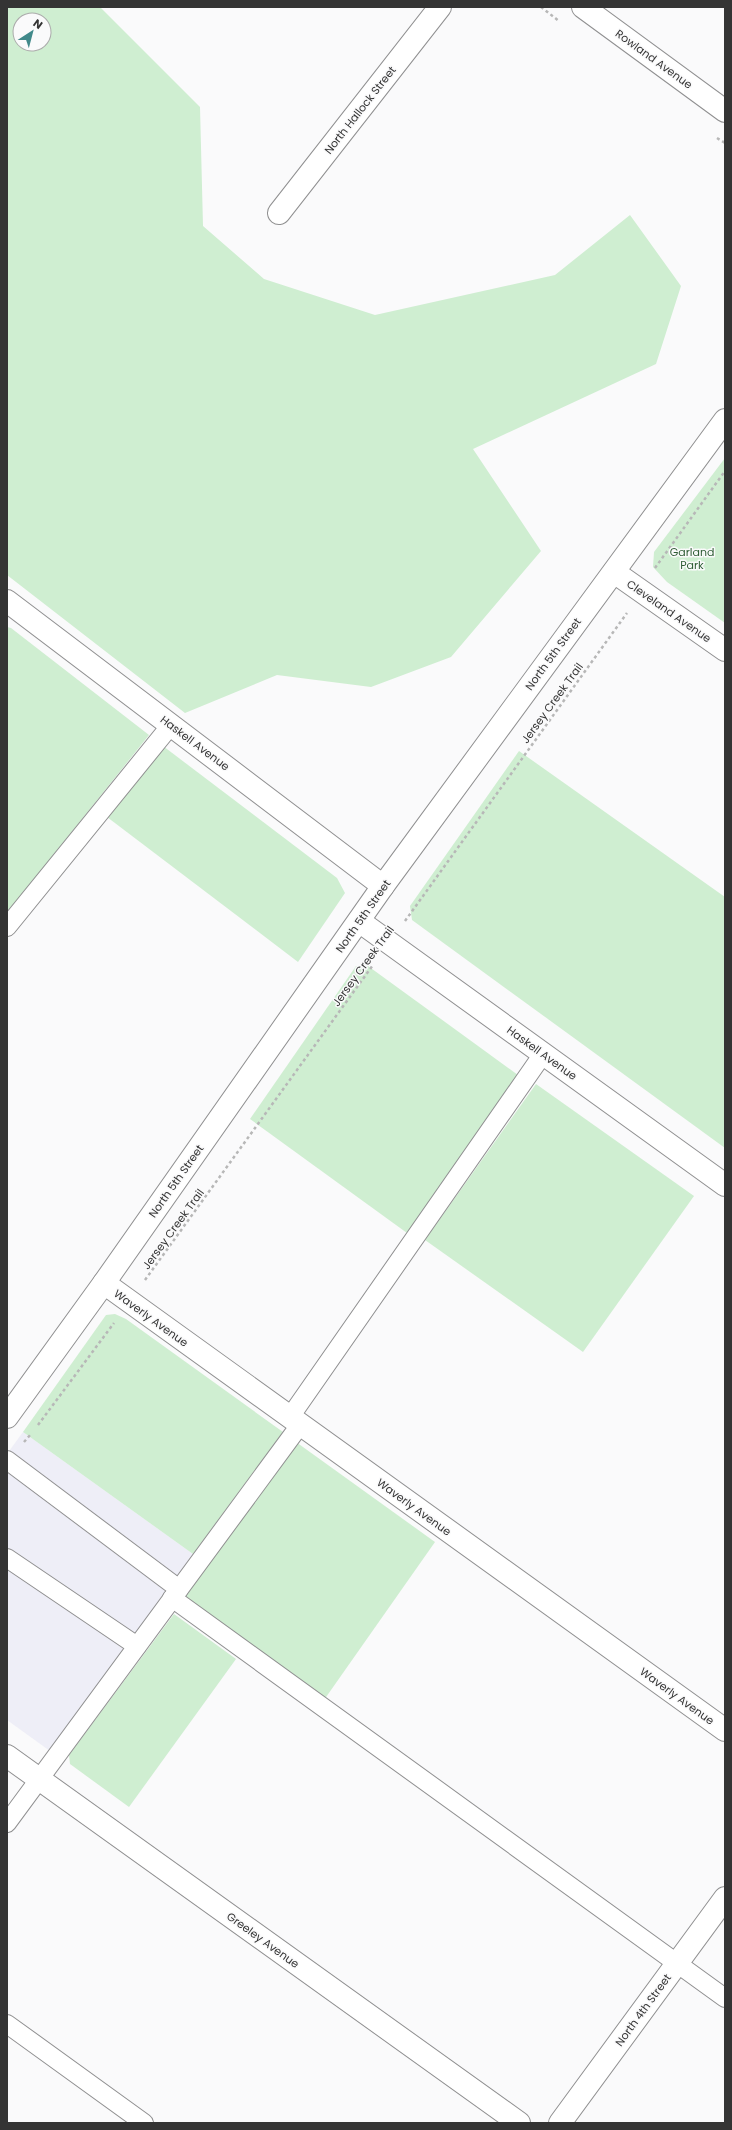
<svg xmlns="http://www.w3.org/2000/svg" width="732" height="2130" viewBox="0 0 732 2130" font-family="Poppins,sans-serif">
  <rect width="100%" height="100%" fill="#fafafb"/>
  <polygon fill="#eeeef7" points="23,1432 193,1554 50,1751 7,1720 7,1454"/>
  <g fill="#cfeed1" fill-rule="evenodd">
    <path d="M7,7H100L200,107L203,226L264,279L375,315L555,275L630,215L681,286L656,364L473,449L541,551L451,657L371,687L277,675L185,713L7,575ZM20,20H44V44H20Z"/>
    <polygon points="725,458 725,623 667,582 653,567 654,552"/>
    <polygon points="7,627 11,628 149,735 7,913"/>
    <polygon points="163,746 337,878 345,893 298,962 107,817"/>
    <polygon points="519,751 725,897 725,1148 412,920 410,906"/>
    <polygon points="356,966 368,966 518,1075 407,1233 250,1119"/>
    <polygon points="536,1084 694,1196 583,1352 425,1240"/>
    <polygon points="115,1314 126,1319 283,1432 193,1554 23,1432 106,1315"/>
    <polygon points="296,1442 435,1542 324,1700 182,1600"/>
    <polygon points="174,1614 236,1659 129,1807 70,1764 69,1755"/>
  </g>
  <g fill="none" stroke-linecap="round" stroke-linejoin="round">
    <g stroke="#909091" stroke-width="20">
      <g id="service">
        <polyline points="7,927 171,725"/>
        <polyline points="290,1417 543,1054"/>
        <polyline points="7,1460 179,1589"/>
        <polyline points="7,1558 137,1646"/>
        <polyline points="172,1598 725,1998"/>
        <polyline points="7,1823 300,1425"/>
        <polyline points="7,2024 144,2123"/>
      </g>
    </g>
    <g stroke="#909091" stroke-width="24">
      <g id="minor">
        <polyline points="583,7 725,111"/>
        <polyline points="279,213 440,7"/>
        <polyline points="614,572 725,650"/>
        <polyline points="7,601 383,886"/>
        <polyline points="359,921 725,1185"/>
        <polyline points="104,1283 725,1730"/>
        <polyline points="7,1417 104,1283 383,886 725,420"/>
        <polyline points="7,1756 519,2123"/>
        <polyline points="560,2123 725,1898"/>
      </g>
    </g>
    <g stroke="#b7b7b7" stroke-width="2.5" stroke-dasharray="3 3" stroke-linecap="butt">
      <polyline points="541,7 559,21"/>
      <polyline points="717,138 725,143"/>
      <polyline points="655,568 725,471"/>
      <polyline points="405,921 627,613"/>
      <polyline points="145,1280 373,965"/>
      <polyline points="38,1425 114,1323"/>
      <polyline points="24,1442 31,1434"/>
    </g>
    <use href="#service" stroke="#fff" stroke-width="18"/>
    <use href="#minor" stroke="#fff" stroke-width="22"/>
  </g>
  <g text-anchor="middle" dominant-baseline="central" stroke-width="3" stroke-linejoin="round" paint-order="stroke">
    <g font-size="11" fill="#343434" stroke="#fafafb">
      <text transform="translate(654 59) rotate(36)">Rowland Avenue</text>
      <text transform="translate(360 110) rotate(-52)">North Hallock Street</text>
      <text transform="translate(669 611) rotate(35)">Cleveland Avenue</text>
      <text transform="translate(553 654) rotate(-54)">North 5th Street</text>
      <text transform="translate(552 703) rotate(-54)">Jersey Creek Trail</text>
      <text transform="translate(195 743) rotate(37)">Haskell Avenue</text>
      <text transform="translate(363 916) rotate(-55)">North 5th Street</text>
      <text transform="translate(363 966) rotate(-54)">Jersey Creek Trail</text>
      <text transform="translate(542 1053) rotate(36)">Haskell Avenue</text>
      <text transform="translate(176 1181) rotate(-55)">North 5th Street</text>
      <text transform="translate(173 1229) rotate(-54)">Jersey Creek Trail</text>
      <text transform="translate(151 1318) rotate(36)">Waverly Avenue</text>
      <text transform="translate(414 1507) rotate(36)">Waverly Avenue</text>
      <text transform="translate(677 1696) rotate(36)">Waverly Avenue</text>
      <text transform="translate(263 1940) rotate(36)">Greeley Avenue</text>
      <text transform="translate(643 2010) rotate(-54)">North 4th Street</text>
    </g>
    <g font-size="11" fill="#2f5d35" stroke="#fafafb">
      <text x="692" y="552">Garland<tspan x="692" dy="13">Park</tspan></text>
    </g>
  </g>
  <rect width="732" height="2130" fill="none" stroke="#343434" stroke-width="16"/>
  <g transform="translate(32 32) rotate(36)"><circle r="19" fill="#fafafb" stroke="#ababab"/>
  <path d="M0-3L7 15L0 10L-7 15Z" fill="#41898a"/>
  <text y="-6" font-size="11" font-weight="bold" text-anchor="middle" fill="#343434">N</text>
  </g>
</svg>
